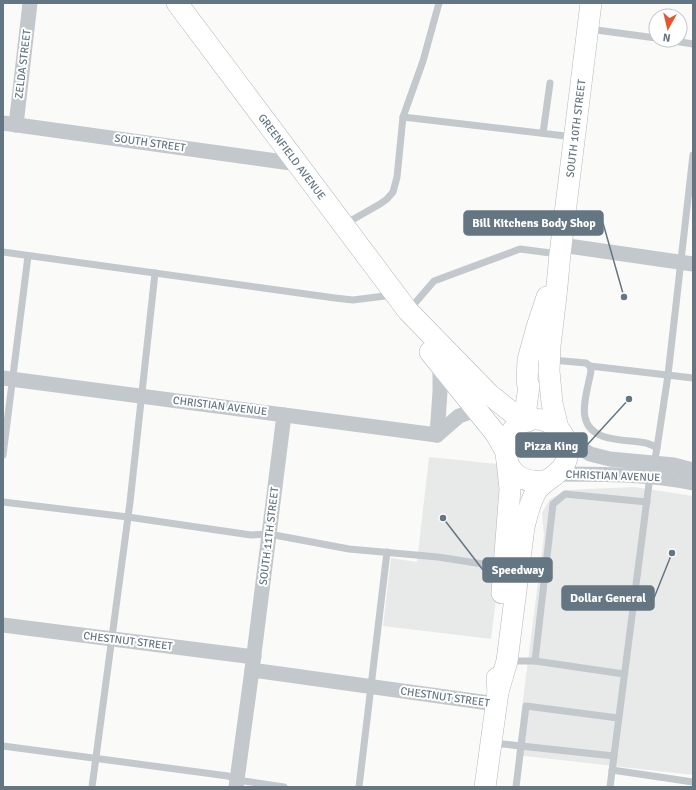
<svg xmlns="http://www.w3.org/2000/svg" width="696" height="790" viewBox="0 0 696 790" font-family="Signika,sans-serif">
  <rect width="100%" height="100%" fill="#fafaf8"/>
  <g fill="#e8e9e9">
    <polygon points="429,457 497,464 500,483 498,584 491,639 383,626 391,558 417,562"/>
    <polygon points="634,487 693,496 693,775 516,755 544,535 542,513 550,499 567,490"/>
  </g>
  <g fill="none" stroke-linecap="round" stroke-linejoin="round">
    <g stroke="#b3babf" stroke-width="22">
      <g id="secondary">
        <path id="s1" d="M177,3L408,311L490,395L524,422"/>
        <polyline points="430,352 496,434 505,450"/>
        <polyline points="528,421 526,407 529,386 527,382 528,360 537,327 547,297"/>
        <path id="s2" d="M558,428L552,403L549,371L550,346L556,296L560,254L591,3"/>
        <polyline points="502,593 510,489 507,460"/>
        <path d="M498,692L507,661L524,527C527,515 530,501 537,490C544,481 555,477 562,468C575,451 564,427 546,421C498,405 487,492 548,480"/>
        <polyline points="485,787 498,692 497,678"/>
      </g>
    </g>
    <g stroke="#c3c8cc" stroke-width="7">
      <polyline points="589,29 656,38"/>
      <polyline points="667,40 693,44"/>
      <polyline points="403,117 574,137"/>
      <polyline points="543,133 550,83"/>
      <polyline points="345,224 380,204 387,199 393,192 397,177 403,117 423,61 439,3"/>
      <polyline points="3,252 335,298 353,300 393,295"/>
      <polyline points="409,310 434,281 520,249 558,254"/>
      <path d="M552,360L586,363L590,366L591,371C589,383 582,405 585,417C590,443 626,439 646,443C650,444 654,446 657,448L654,464"/>
      <polyline points="590,366 693,378"/>
      <polyline points="657,448 668,375 693,155"/>
      <polyline points="3,455 28,256"/>
      <polyline points="3,502 128,517 251,535 269,534 349,549 438,557 502,567"/>
      <polyline points="509,661 535,661"/>
      <polyline points="624,674 535,661 553,504 565,494 647,502"/>
      <polyline points="493,743 614,756"/>
      <polyline points="3,746 228,776 237,780 284,787"/>
      <polyline points="612,770 693,782"/>
      <polyline points="92,787 130,502 155,273"/>
      <polyline points="359,787 387,552"/>
      <polyline points="516,787 526,706 618,718"/>
      <polyline points="610,787 650,476"/>
    </g>
    <g stroke="#c3c8cc" stroke-width="15">
      <polyline points="3,123 298,164"/>
      <polyline points="16,125 30,3"/>
      <polyline points="561,245 693,264"/>
      <polyline points="3,378 437,435"/>
      <polyline points="437,435 440,392 440,364"/>
      <polyline points="437,435 459,416 476,410"/>
      <polyline points="564,437 590,454 610,459 674,465 693,470"/>
      <path d="M557,474C603,474 648,474 693,483"/>
      <polyline points="3,625 254,657"/>
      <polyline points="252,670 496,704"/>
      <polyline points="236,787 252,670 284,415"/>
    </g>
    <use href="#secondary" stroke="#fff" stroke-width="21"/>
  </g>
  <g text-anchor="middle" dominant-baseline="central" stroke-width="4" stroke-linejoin="round" paint-order="stroke">
    <g font-size="11" fill="#657683" stroke="#fff">
      <text transform="translate(23 64) rotate(-83)">ZELDA STREET</text>
      <text stroke="none"><textPath href="#s2" startOffset="302">SOUTH 10TH STREET</textPath></text>
      <text transform="translate(150 143) rotate(8)">SOUTH STREET</text>
      <text stroke="none"><textPath href="#s1" startOffset="192">GREENFIELD AVENUE</textPath></text>
      <text transform="translate(220 406) rotate(7)">CHRISTIAN AVENUE</text>
      <text transform="translate(613 476) rotate(2)">CHRISTIAN AVENUE</text>
      <text transform="translate(269 536) rotate(-83)">SOUTH 11TH STREET</text>
      <text transform="translate(128 641) rotate(7)">CHESTNUT STREET</text>
      <text transform="translate(445 697) rotate(8)">CHESTNUT STREET</text>
    </g>
  </g>
  <path fill="none" stroke="#657683" stroke-width="1.5" d="M624 297L603 223M629 399L587 445M443 518L483 570M672 553L654 598"/>
  <g fill="#657683" stroke="#fff" stroke-width="1.5">
    <circle cx="624" cy="297" r="4"/>
    <circle cx="629" cy="399" r="4"/>
    <circle cx="443" cy="518" r="4"/>
    <circle cx="672" cy="553" r="4"/>
  </g>
  <g fill="#657683" stroke="#657683" stroke-width="1.5">
    <rect x="464" y="211" width="139" height="24" rx="4"/>
    <rect x="516" y="433" width="71" height="24" rx="4"/>
    <rect x="483" y="558" width="69" height="24" rx="4"/>
    <rect x="562" y="586" width="92" height="24" rx="4"/>
  </g>
  <g font-size="12" text-anchor="middle" font-weight="bold" fill="#fff">
    <text x="534" y="227">Bill Kitchens Body Shop</text>
    <text x="551" y="450">Pizza King</text>
    <text x="518" y="574">Speedway</text>
    <text x="608" y="602">Dollar General</text>
  </g>
  <rect width="696" height="790" fill="none" stroke="#657683" stroke-width="8"/>
  <g transform="translate(668 28) rotate(188)"><circle r="19" fill="#ffffff" stroke="#c1c8cd"/>
  <path d="M0-3L7 15L0 10L-7 15Z" fill="#e4572e"/>
  <text y="-6" font-size="11" font-weight="bold" text-anchor="middle" fill="#657683">N</text>
  </g>
</svg>
